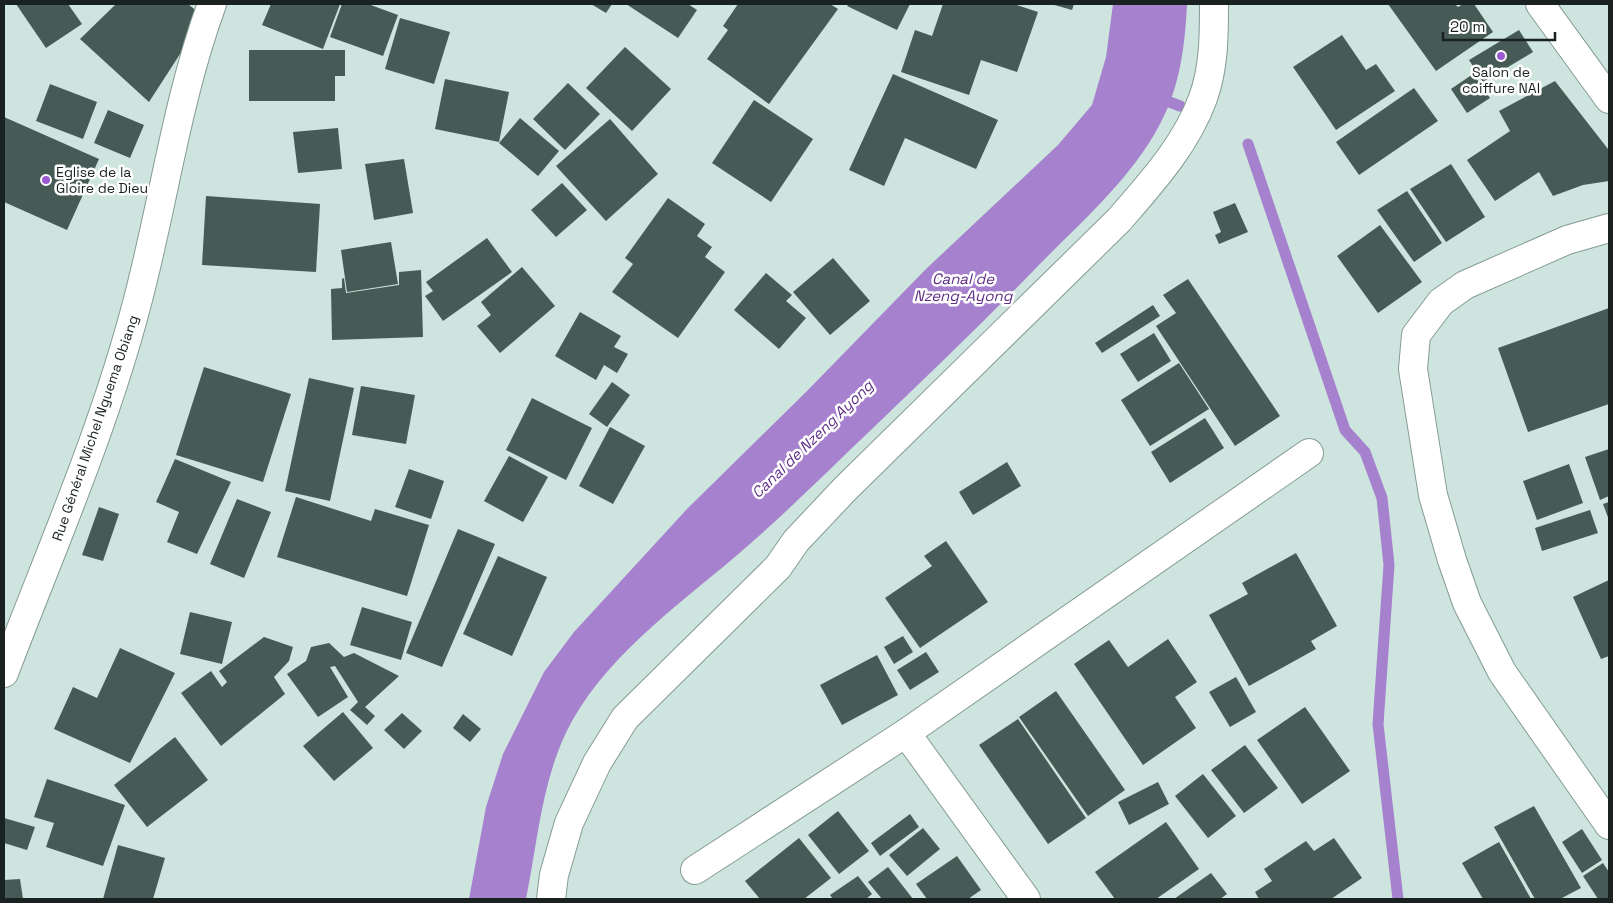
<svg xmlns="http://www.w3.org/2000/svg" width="1613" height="903" viewBox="0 0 1613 903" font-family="'Space Grotesk',sans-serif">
  <rect width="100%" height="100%" fill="#cde5de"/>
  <path fill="#a681cd" d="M1113,4H1187C1185,46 1180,88 1159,126C1130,180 1081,222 1038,266C985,321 929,374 873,428C833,466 793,506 751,543C689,598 614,647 572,721C542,775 538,840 526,899H469L486,807L503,754L544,672L574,632L687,509L806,392L926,269L1058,145L1092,105L1106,57Z"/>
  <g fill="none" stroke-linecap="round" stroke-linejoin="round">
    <g stroke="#a681cd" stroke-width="11">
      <polyline points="1156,97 1180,106"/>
      <polyline points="1248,144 1345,430 1365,452 1382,498 1389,565 1378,724 1398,899"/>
    </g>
  </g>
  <g fill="#465b55">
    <polygon points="16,4 68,4 82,24 46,48"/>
    <polygon points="116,4 188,4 204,17 149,102 80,39"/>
    <polygon points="271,4 340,4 323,49 262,25"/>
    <polygon points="342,4 368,4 398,15 383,56 330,37"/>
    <polygon points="591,4 612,4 606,13"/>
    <polygon points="626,4 688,4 697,10 678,38"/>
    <polygon points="738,4 830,4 838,9 769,104 707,59 728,30 723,26"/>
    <polygon points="849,4 910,4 897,30 847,6"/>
    <polygon points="943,4 1014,4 1038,12 1017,72 981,60 969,95 901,72 915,30 932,36"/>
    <polygon points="1051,4 1074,4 1072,10"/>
    <polygon points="1388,4 1455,4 1458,7 1463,4 1474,4 1493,32 1436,71"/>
    <polygon points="400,18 450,32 434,84 385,69"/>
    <polygon points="1519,30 1533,52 1483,82 1469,60"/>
    <polygon points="1342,35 1366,70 1376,64 1395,91 1336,130 1293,67"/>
    <polygon points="625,47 671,89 632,131 586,88"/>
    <polygon points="249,50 345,50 345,76 335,76 335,101 249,101"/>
    <polygon points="893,74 998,120 976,169 905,138 884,186 849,170"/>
    <polygon points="1473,74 1490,98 1467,113 1451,89"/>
    <polygon points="445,79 509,92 499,142 435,129"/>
    <polygon points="1555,81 1608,149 1609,181 1583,185 1553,196 1539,172 1495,201 1467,160 1510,131 1499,111"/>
    <polygon points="568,83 600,114 565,150 533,119"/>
    <polygon points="50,84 97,102 83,139 36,121"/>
    <polygon points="1414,88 1438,121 1359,175 1336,142"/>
    <polygon points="754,100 813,139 771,202 712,163"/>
    <polygon points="108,110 144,125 130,158 94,143"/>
    <polygon points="4,117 99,159 67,230 4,202"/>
    <polygon points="520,118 559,151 538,176 499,143"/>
    <polygon points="610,119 658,174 606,221 556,166"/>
    <polygon points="338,128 342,169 298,173 293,132"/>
    <polygon points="404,159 413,213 374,220 365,164"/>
    <polygon points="1451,164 1485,217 1446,242 1410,189"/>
    <polygon points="562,183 587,210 556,237 531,210"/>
    <polygon points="1407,191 1442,243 1414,262 1377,210"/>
    <polygon points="206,196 320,204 316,272 202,265"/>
    <polygon points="668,198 705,224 697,236 712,247 705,257 725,272 678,338 612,292 633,264 625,258"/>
    <polygon points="1235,203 1248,232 1219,244 1215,235 1221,232 1213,212"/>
    <polygon points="1380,225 1422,282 1378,313 1337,256"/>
    <polygon points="487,238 512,272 443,321 425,296 433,291 426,282"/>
    <polygon points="391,242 398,284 347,292 341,250"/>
    <polygon points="833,258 870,301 830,335 793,292"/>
    <polygon points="522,267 555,306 500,353 477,326 491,315 481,302"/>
    <polygon points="421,270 423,337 332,340 331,289 342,288 342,279 344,278 346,293 399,285 399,272"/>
    <polygon points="766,273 792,295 786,301 806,318 779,349 734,310"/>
    <polygon points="1188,279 1280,416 1235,446 1156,326 1176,313 1163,295"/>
    <polygon points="1153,305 1160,316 1102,353 1095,343"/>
    <polygon points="1609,308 1609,404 1528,432 1498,348"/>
    <polygon points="580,312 621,336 614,347 628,354 617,373 604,365 596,380 555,356"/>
    <polygon points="1154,333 1171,361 1138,382 1120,354"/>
    <polygon points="1179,363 1209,409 1150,446 1121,400"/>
    <polygon points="204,367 291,394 263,482 176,455"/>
    <polygon points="309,378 354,388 330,501 285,491"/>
    <polygon points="612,382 630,395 607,427 589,414"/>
    <polygon points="361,386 415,395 406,444 352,435"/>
    <polygon points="532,398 592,428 566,480 506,450"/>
    <polygon points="1205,418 1224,448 1170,483 1151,452"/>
    <polygon points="610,427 645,446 613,504 579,486"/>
    <polygon points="1609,449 1609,496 1600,500 1585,457"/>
    <polygon points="509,456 548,477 523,522 484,501"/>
    <polygon points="175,459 231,482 197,554 167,542 179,512 156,502"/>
    <polygon points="1007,462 1021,486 973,515 959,492"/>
    <polygon points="1569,464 1583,503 1537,520 1523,481"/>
    <polygon points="409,469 444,481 431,519 395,507"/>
    <polygon points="296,497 371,521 375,509 429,525 407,596 277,557"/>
    <polygon points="237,499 271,512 244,578 210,564"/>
    <polygon points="1609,502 1609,520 1603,504"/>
    <polygon points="99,507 119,514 103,561 82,555"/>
    <polygon points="1590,510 1598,533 1542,551 1535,528"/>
    <polygon points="458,529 495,544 442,667 406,653"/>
    <polygon points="946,541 988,602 920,648 885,598 932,566 924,556"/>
    <polygon points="1296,553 1337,626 1311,641 1316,649 1249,686 1209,615 1248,594 1242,583"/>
    <polygon points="498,556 547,577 512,656 463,634"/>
    <polygon points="1609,580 1609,656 1601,659 1573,597"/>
    <polygon points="362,607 412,622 401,660 350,645"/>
    <polygon points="190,612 232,622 222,664 180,654"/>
    <polygon points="903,636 913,652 894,664 884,647"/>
    <polygon points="264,637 293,647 289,661 274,677 285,694 221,746 181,693 211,671 222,687 227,682 219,671"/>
    <polygon points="1168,639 1197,682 1175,697 1196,728 1143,765 1074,664 1109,640 1128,667"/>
    <polygon points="329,643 344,657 354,653 399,676 365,707 375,716 367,725 350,710 358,702 335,666 330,667 348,697 318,717 287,674 306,661 311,647"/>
    <polygon points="120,648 175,673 130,763 54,729 73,687 97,698"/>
    <polygon points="926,652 939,672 910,690 897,670"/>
    <polygon points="877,655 898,695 842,725 820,685"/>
    <polygon points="1236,677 1256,712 1230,727 1209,692"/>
    <polygon points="1056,691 1125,790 1088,816 1019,717"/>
    <polygon points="1305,707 1350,771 1302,804 1257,740"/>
    <polygon points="343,712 373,748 334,781 303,746"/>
    <polygon points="402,713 422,731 404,749 384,730"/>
    <polygon points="463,714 481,729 470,742 453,728"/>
    <polygon points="1018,719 1086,818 1048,844 979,745"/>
    <polygon points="175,737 208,780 147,827 114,785"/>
    <polygon points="1245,745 1278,788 1244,813 1211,770"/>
    <polygon points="1203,774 1236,816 1208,838 1175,796"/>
    <polygon points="47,779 125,805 103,866 46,847 54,823 34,817"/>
    <polygon points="1158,782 1169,804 1129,825 1118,802"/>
    <polygon points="1534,806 1581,888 1560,899 1535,899 1494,827"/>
    <polygon points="838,811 869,851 839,874 808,835"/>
    <polygon points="910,814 919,827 880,856 871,843"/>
    <polygon points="4,818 35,827 27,850 4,843"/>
    <polygon points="1166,822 1199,869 1156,899 1115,899 1095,872"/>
    <polygon points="923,828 940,849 907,876 889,855"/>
    <polygon points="1582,829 1602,860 1582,873 1562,842"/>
    <polygon points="799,838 831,878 804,899 760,899 745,881"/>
    <polygon points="1334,838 1362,878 1331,899 1259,899 1255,892 1272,881 1264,869 1306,841 1314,851"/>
    <polygon points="1499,842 1531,899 1483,899 1462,863"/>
    <polygon points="118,845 165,858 153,899 103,899"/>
    <polygon points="957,856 981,890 968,899 927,899 916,884"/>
    <polygon points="1603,863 1609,872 1609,899 1598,899 1583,876"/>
    <polygon points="888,867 913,899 882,899 868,882"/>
    <polygon points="1211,873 1227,894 1220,899 1174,899"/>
    <polygon points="858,876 872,894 866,899 833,899 830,895"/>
    <polygon points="20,879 23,899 4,899 4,880"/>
  </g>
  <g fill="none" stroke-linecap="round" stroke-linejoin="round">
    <g stroke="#859b95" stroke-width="30">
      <g id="minor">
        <polyline points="1540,4 1609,99"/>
        <polyline points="1609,228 1567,240 1465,285 1441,302 1416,335 1413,369 1433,495 1452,560 1467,603 1502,672 1609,825"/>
        <path d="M4,673C50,552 103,432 136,307C163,207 176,102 212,4"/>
        <polyline points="906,733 1026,899"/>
        <polyline points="695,870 906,733 1309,453"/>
        <path d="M551,899L554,875L569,823L597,763L625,718L778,567L796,541L845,489L1119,220C1151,183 1186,145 1203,98C1214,68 1214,35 1214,4"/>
      </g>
    </g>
    <use href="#minor" stroke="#fff" stroke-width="28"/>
  </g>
  <g fill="#9b5cd3" stroke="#fff" stroke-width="2">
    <circle cx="1501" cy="56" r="5"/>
    <circle cx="46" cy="180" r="5"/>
  </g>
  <g text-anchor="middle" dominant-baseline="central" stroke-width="5" stroke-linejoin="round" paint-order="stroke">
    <g font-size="14" fill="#192220" stroke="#fff">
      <text x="1501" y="72">Salon de<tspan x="1501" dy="16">coiffure NAI</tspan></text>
      <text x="56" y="172" text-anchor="start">Eglise de la<tspan x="56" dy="16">Gloire de Dieu</tspan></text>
    </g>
    <g font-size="14" fill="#192220" stroke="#fff">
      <text transform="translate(95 428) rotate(-71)">Rue Général Michel Nguema Obiang</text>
    </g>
    <g font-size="15" font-style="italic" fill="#5e2d86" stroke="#fff">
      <text x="963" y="278">Canal de<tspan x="963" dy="17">Nzeng-Ayong</tspan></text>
      <text transform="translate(812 439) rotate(-44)">Canal de Nzeng Ayong</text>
    </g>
  </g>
  <rect width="1613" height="903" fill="none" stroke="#192220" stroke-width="10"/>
  <path d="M1443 32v8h112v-8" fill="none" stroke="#192220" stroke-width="2.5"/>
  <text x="1450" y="32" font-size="15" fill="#192220" stroke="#ffffff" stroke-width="4" paint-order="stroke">20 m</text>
</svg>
